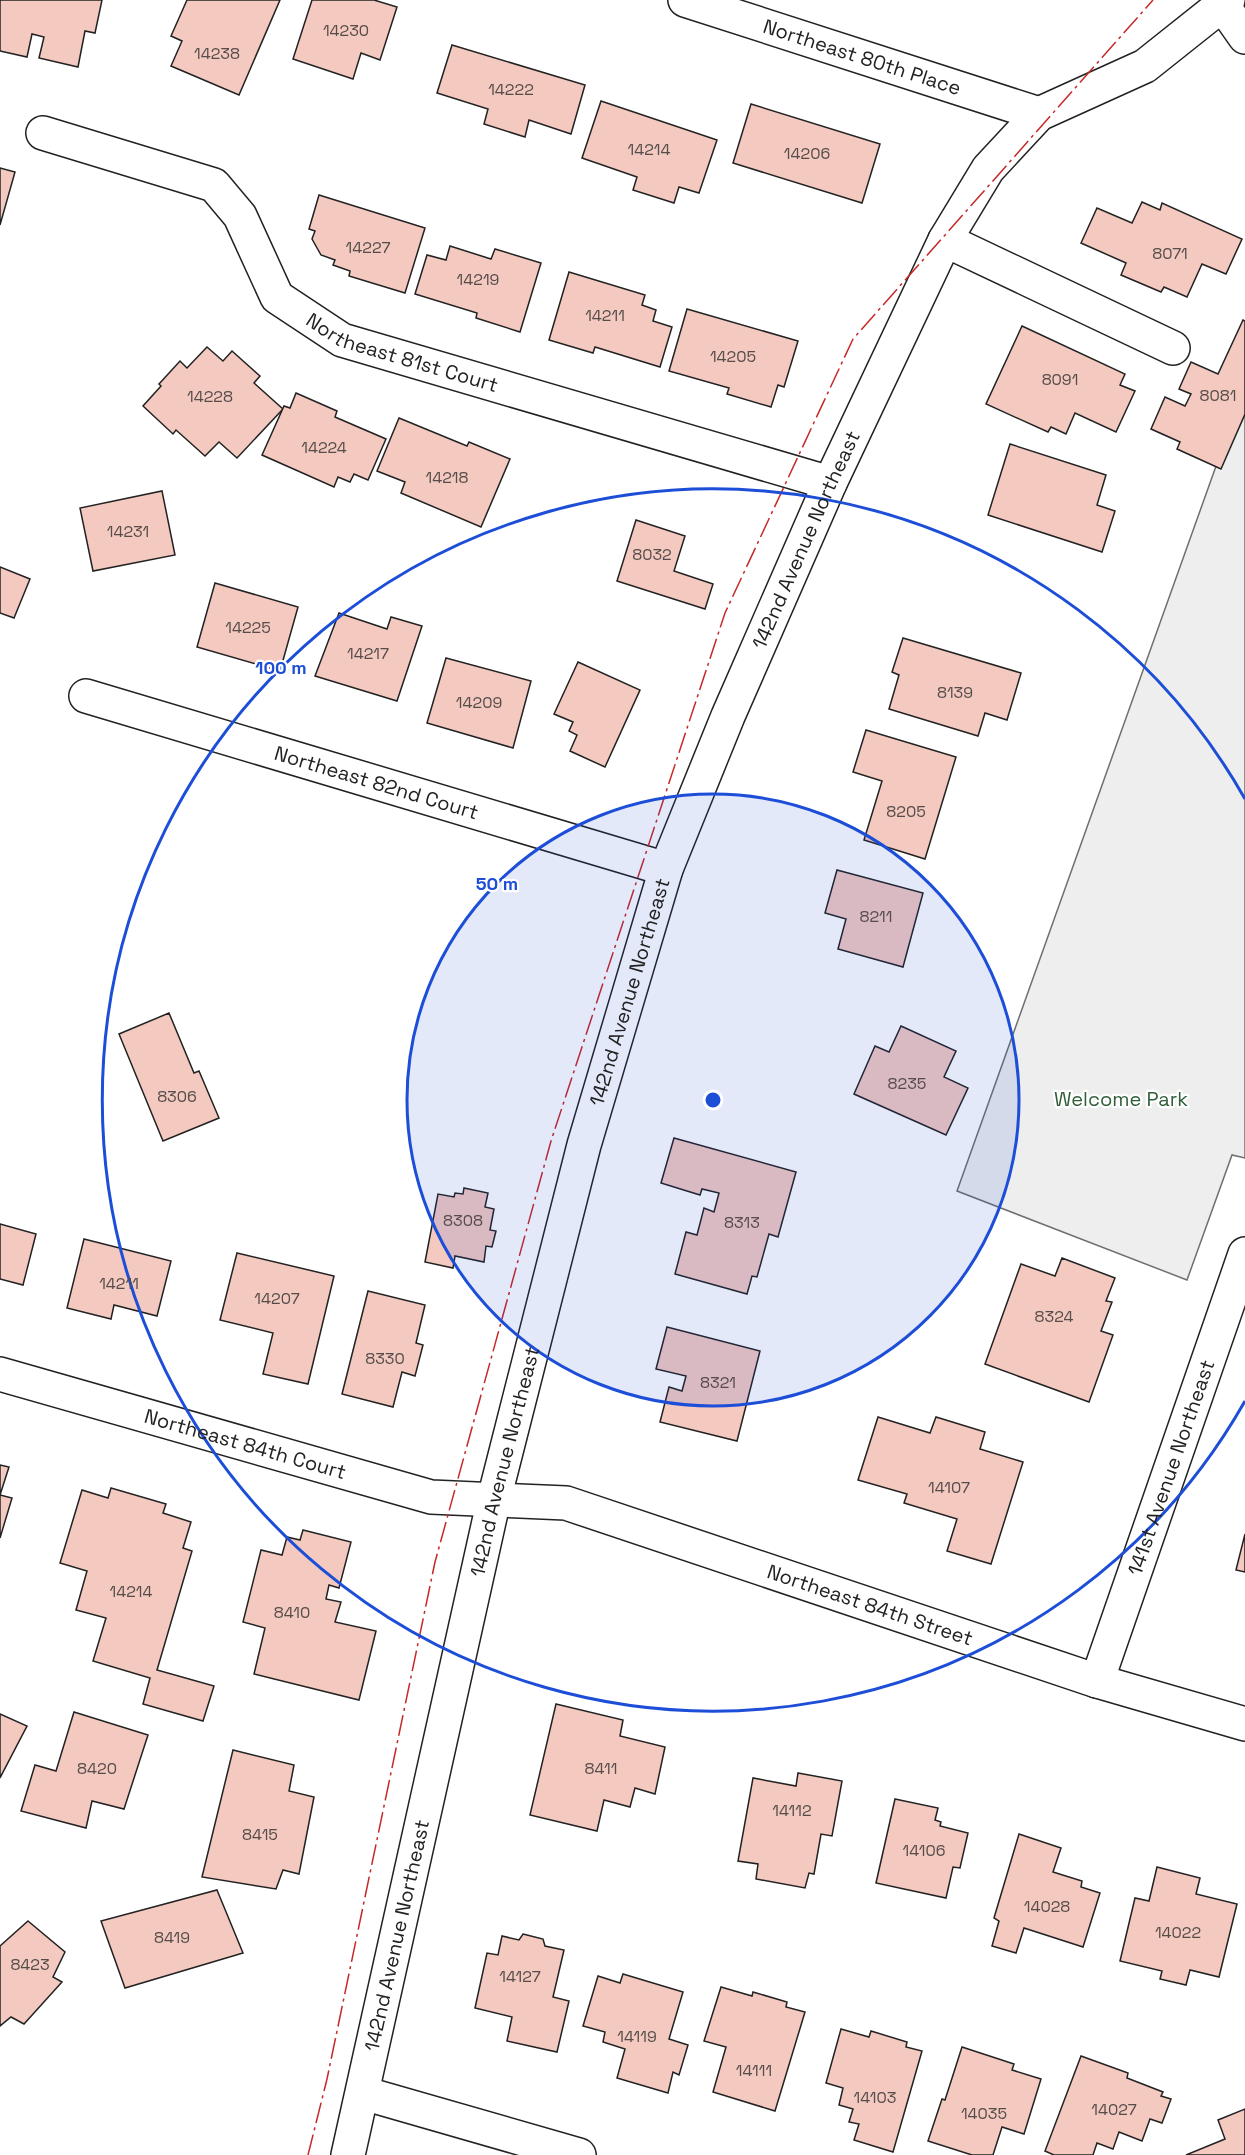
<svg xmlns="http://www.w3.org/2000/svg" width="1245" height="2155" viewBox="0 0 1245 2155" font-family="'Space Grotesk',sans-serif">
  <rect width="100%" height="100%" fill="#fff"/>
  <polygon fill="#eee" stroke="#6f6f6f" stroke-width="1.5" points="1245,385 1245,1158 1232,1155 1187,1280 957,1191"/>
  <g fill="#f3c9c0" stroke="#222" stroke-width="1.5">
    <polygon points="0,0 102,0 95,33 85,31 78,67 39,58 44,37 32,34 27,57 0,51"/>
    <polygon points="187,0 280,0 239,95 171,66 182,41 171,36"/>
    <polygon points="312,0 374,0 397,7 380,60 361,53 353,79 293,59"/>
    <polygon points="452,45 585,85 571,134 529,120 525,137 484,124 488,109 437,93"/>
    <polygon points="601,101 717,140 699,193 679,187 674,203 633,190 637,177 582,158"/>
    <polygon points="751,104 880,144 862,203 733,163"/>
    <polygon points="0,168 15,172 0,225"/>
    <polygon points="319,195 425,228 405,293 349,276 350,271 333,265 335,260 321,255 312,239 315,231 309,229"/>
    <polygon points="1142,202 1160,210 1162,203 1242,239 1226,274 1202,264 1187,297 1164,287 1161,292 1121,275 1126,263 1081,243 1097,208 1132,223"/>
    <polygon points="450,246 491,259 495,249 541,263 520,332 476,318 477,313 415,294 427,255 446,260"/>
    <polygon points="569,272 645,295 642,305 656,310 653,321 672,327 660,367 595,347 593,353 549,340"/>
    <polygon points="687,309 798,341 784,387 778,385 771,407 727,394 729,388 669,371"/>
    <polygon points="1243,320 1245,321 1245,414 1221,469 1177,449 1180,442 1151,429 1165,397 1185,406 1191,394 1179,389 1191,362 1218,374"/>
    <polygon points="1022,326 1125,374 1120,385 1135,391 1116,432 1075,413 1066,434 1051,427 1048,432 986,404"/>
    <polygon points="207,347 223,361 232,351 260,376 254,383 283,409 237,458 219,442 205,456 176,430 173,434 143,406 161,386 159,384 180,361 187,368"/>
    <polygon points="296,393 337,411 335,417 386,439 368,480 354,474 350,482 338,477 334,487 262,455 284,406 290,408"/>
    <polygon points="399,418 467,446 469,442 510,459 481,527 401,493 405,482 377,471"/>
    <polygon points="1010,444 1106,475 1097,505 1115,511 1102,552 988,515"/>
    <polygon points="162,491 175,555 93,571 80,508"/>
    <polygon points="636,520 685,536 674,571 713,584 705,609 617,581"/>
    <polygon points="0,567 30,579 14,618 0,613"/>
    <polygon points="215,583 298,607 280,671 197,647"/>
    <polygon points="339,613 387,629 391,617 422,626 397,701 315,676"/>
    <polygon points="903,638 1021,673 1007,720 985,713 978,736 889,709 899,675 892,672"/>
    <polygon points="446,658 531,681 513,748 427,723"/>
    <polygon points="578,662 640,690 605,767 570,751 577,735 569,731 573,722 554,714"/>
    <polygon points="866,730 956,757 925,859 864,840 882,781 853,772"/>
    <polygon points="837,870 923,893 903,967 838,949 846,919 825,913"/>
    <polygon points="169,1013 194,1073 199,1071 219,1118 163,1141 119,1034"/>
    <polygon points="901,1026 956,1051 944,1077 968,1088 946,1135 854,1094 875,1046 889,1052"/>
    <polygon points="674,1138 796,1172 778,1237 769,1234 757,1277 752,1276 747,1294 675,1274 686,1232 697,1235 704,1208 714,1212 719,1193 702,1189 700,1195 661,1183"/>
    <polygon points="464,1188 488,1193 485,1207 494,1209 490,1230 496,1231 492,1247 486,1246 484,1262 455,1256 453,1268 425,1262 438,1194 454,1197 455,1193 463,1194"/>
    <polygon points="0,1224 36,1234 23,1285 0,1279"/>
    <polygon points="84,1239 171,1261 157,1316 114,1305 111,1319 67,1308"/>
    <polygon points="237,1253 334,1276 308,1384 263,1374 273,1333 220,1320"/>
    <polygon points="1062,1258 1115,1278 1106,1301 1112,1302 1101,1331 1113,1335 1089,1402 985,1364 1021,1264 1055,1276"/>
    <polygon points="368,1291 425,1305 416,1343 423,1345 415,1376 402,1372 393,1407 342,1394"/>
    <polygon points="667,1327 760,1351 737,1441 660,1422 669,1387 682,1391 686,1376 656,1369"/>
    <polygon points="878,1417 930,1433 936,1417 985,1432 980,1449 1023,1462 991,1564 947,1551 957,1519 904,1503 907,1494 858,1480"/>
    <polygon points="0,1465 9,1467 0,1495 12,1498 0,1538"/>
    <polygon points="111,1488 166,1504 163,1513 191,1522 183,1548 192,1551 157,1670 214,1686 203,1721 143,1704 150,1678 93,1661 106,1618 76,1610 87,1571 60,1563 82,1490 108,1498"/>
    <polygon points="303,1530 351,1542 339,1588 329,1585 326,1599 341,1602 335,1622 376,1631 359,1700 254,1674 265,1628 243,1622 261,1550 282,1555 287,1537 300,1540"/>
    <polygon points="1245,1534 1245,1572 1236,1570"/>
    <polygon points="556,1704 623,1720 620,1736 665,1747 655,1794 635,1788 630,1807 604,1800 597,1831 530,1815"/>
    <polygon points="74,1712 148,1735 124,1809 92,1801 86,1828 21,1811 35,1765 56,1771"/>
    <polygon points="0,1714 27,1726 0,1778"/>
    <polygon points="233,1750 294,1765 289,1791 314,1797 299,1874 283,1870 276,1889 202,1877"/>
    <polygon points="798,1773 842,1781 832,1836 821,1834 814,1874 809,1873 805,1888 756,1879 758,1864 738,1861 753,1778 796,1786"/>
    <polygon points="895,1799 938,1808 935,1820 941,1822 940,1826 968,1833 960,1868 953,1867 946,1898 876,1883"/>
    <polygon points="1019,1834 1061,1848 1053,1872 1082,1881 1081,1887 1100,1893 1083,1947 1024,1928 1016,1953 992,1946 999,1921 994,1918"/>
    <polygon points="1157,1867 1200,1878 1196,1894 1237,1904 1219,1977 1190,1970 1186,1985 1160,1979 1162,1971 1120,1961 1135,1898 1149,1901"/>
    <polygon points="217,1890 243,1953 125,1988 101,1921"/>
    <polygon points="28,1921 65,1952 53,1977 62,1982 24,2024 11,2017 0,2026 0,1946"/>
    <polygon points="523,1934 543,1939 545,1946 564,1950 553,1997 569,2001 557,2052 507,2041 512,2017 475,2008 487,1953 498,1955 502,1936 519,1940"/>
    <polygon points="623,1974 683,1992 669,2039 688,2045 679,2075 673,2072 668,2093 617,2078 625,2049 603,2042 605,2032 583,2026 598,1976 620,1983"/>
    <polygon points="721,1987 752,1996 753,1992 787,2002 786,2007 805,2012 775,2111 713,2092 726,2047 704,2041"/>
    <polygon points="841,2029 869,2037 871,2031 907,2042 906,2047 922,2051 893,2152 854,2140 859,2124 849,2122 853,2109 839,2105 843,2088 826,2083"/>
    <polygon points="962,2047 1014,2064 1012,2070 1041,2079 1024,2134 1002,2127 993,2155 972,2155 928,2141 942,2099 945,2100"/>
    <polygon points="1081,2056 1128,2073 1127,2078 1163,2092 1161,2096 1171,2099 1162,2123 1150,2119 1142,2141 1119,2132 1113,2149 1097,2143 1093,2155 1054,2155 1045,2151"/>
    <polygon points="1245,2109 1245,2155 1186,2155 1225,2139 1218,2120"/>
  </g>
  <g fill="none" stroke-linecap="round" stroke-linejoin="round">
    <g stroke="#222" stroke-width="36">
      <g id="minor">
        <path id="s1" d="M685,0L1039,114"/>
        <path id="s2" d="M43,133L214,185L240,216L277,297L342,340L830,483"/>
        <polyline points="945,240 1173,348"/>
        <path id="s3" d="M86,696L666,869"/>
        <path id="s4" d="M0,1374L431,1497L566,1503L1097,1681L1245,1724"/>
        <path id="s5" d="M1097,1681L1245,1254"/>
        <polyline points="363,2093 579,2155"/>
        <path id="s6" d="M348,2155L494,1499L584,1145L666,869L728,716L830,483L945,240L988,169L1039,114L1145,66L1228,0"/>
      </g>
    </g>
    <g stroke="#222" stroke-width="36">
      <polyline id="major" points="1219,0 1245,37"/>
    </g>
    <use href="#minor" stroke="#fff" stroke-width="33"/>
    <use href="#major" stroke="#fff" stroke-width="33"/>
    <polyline stroke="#c62828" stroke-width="1.5" stroke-dasharray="21 4.5 3 4.5" stroke-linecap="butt" points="308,2155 327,2079 435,1562 551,1141 725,613 853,339 1153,0"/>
  </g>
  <circle cx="713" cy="1100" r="306" fill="#1d4ed8" fill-opacity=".12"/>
  <g fill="none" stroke="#1d4ed8" stroke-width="3">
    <circle cx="713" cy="1100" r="306"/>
    <path d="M1245 1401A611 611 0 1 1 1245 799"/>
  </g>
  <g text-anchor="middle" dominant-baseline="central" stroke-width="4.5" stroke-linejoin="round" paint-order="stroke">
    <g font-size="16" fill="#564c4a">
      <text x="346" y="30">14230</text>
      <text x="217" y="53">14238</text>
      <text x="511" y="89">14222</text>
      <text x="649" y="149">14214</text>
      <text x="807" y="153">14206</text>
      <text x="368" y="247">14227</text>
      <text x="1170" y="253">8071</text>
      <text x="478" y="279">14219</text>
      <text x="605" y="315">14211</text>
      <text x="733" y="356">14205</text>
      <text x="1060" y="379">8091</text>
      <text x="1218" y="395">8081</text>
      <text x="210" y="396">14228</text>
      <text x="324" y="447">14224</text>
      <text x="447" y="477">14218</text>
      <text x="128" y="531">14231</text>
      <text x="652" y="554">8032</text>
      <text x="248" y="627">14225</text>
      <text x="368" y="653">14217</text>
      <text x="955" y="692">8139</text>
      <text x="479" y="702">14209</text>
      <text x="906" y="811">8205</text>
      <text x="876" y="916">8211</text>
      <text x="907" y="1083">8235</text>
      <text x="177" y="1096">8306</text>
      <text x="463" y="1220">8308</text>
      <text x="742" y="1222">8313</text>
      <text x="119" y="1283">14211</text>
      <text x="277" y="1298">14207</text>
      <text x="1054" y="1316">8324</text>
      <text x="385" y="1358">8330</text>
      <text x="718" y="1382">8321</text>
      <text x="949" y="1487">14107</text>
      <text x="131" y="1591">14214</text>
      <text x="292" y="1612">8410</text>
      <text x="97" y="1768">8420</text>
      <text x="601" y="1768">8411</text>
      <text x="792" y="1810">14112</text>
      <text x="260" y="1834">8415</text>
      <text x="924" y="1850">14106</text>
      <text x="1047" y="1906">14028</text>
      <text x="1178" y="1932">14022</text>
      <text x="172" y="1937">8419</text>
      <text x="30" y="1964">8423</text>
      <text x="520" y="1976">14127</text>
      <text x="637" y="2036">14119</text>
      <text x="754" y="2070">14111</text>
      <text x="875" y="2097">14103</text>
      <text x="1114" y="2109">14027</text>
      <text x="984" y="2113">14035</text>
    </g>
    <g font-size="20" fill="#222" stroke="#fff">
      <text stroke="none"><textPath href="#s1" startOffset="186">Northeast 80th Place</textPath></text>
      <text stroke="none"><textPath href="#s2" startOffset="447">Northeast 81st Court</textPath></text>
      <text stroke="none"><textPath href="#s6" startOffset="1683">142nd Avenue Northeast</textPath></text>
      <text stroke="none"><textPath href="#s3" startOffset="303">Northeast 82nd Court</textPath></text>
      <text stroke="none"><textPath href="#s6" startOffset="1197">142nd Avenue Northeast</textPath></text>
      <text stroke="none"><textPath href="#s4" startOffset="255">Northeast 84th Court</textPath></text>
      <text stroke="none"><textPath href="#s6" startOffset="711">142nd Avenue Northeast</textPath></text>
      <text stroke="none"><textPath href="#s5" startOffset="226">141st Avenue Northeast</textPath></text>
      <text stroke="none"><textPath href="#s4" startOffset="904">Northeast 84th Street</textPath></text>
      <text stroke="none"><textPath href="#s6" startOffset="225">142nd Avenue Northeast</textPath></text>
    </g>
    <g font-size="20" fill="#2f5e38" stroke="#fff">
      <text x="1121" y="1099">Welcome Park</text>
    </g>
  </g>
  <circle cx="713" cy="1100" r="9" fill="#1d4ed8" stroke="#fff" stroke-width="3"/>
  <g font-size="18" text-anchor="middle" font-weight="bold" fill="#1d4ed8" stroke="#fff" stroke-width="4.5" stroke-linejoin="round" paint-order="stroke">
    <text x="281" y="674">100 m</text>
    <text x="497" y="890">50 m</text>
  </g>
</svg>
